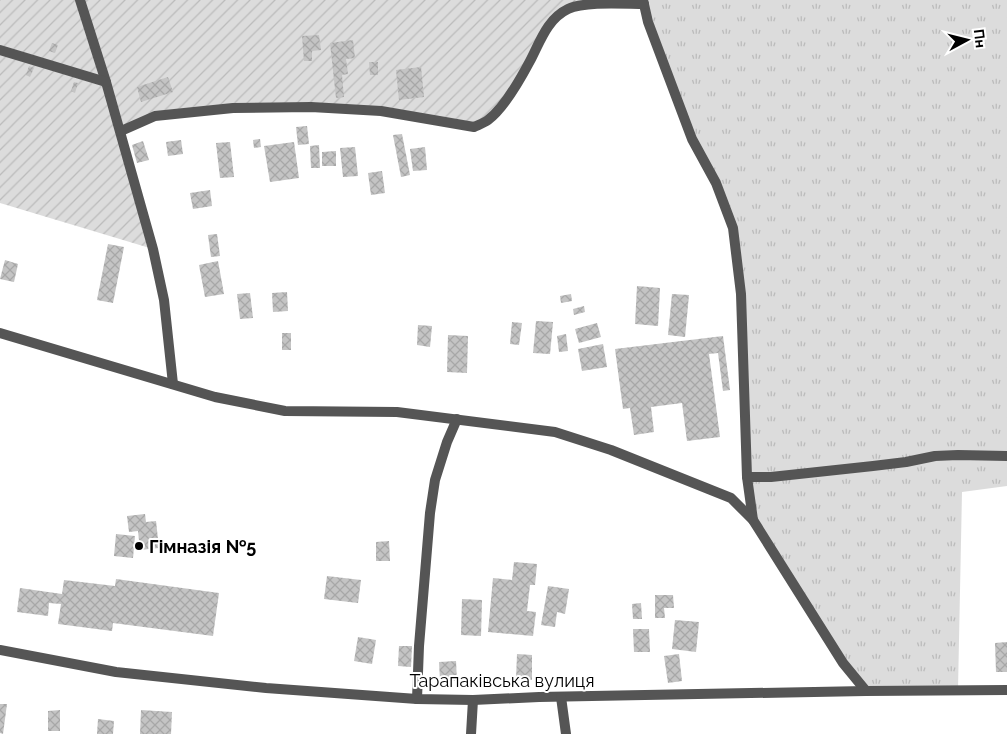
<svg xmlns="http://www.w3.org/2000/svg" width="1007" height="734" viewBox="0 0 1007 734" font-family="Raleway,sans-serif">
  <defs>
    <pattern id="grass-tufts" width="24" height="20" patternUnits="userSpaceOnUse" patternTransform="scale(1.25)"><rect width="24" height="20" fill="#dcdcdc"/><path d="M3 7l-1-3M5 7V3M7 7l1-3M15 17l-1-3M17 17v-4M19 17l1-3" fill="none" stroke="#bbb"/></pattern>
    <pattern id="garden-furrows" width="10" height="10" patternUnits="userSpaceOnUse" patternTransform="scale(1.25)"><rect width="10" height="10" fill="#dcdcdc"/><path d="M-1 1l2-2M0 10L10 0M9 11l2-2" fill="none" stroke="#bbb"/></pattern>
    <pattern id="building-cross-hatch" width="8" height="8" patternUnits="userSpaceOnUse" patternTransform="scale(1.25)"><rect width="8" height="8" fill="#c4c4c4"/><path d="M0 0l8 8M0 8l8-8" fill="none" stroke="#a7a7a7"/></pattern>
  </defs>
  <rect width="100%" height="100%" fill="#fff"/>
  <polygon fill="url(#grass-tufts)" points="643,0 1007,0 1007,486 962,492 958,690 866,691 753,520 733,228 692,139"/>
  <polygon fill="url(#garden-furrows)" points="0,0 643,0 606,4 557,15 501,108 474,127 311,107 155,116 121,131 153,249 0,203"/>
  <g fill="url(#building-cross-hatch)">
    <polygon points="319,35 321,50 312,51 312,61 304,61 302,36"/>
    <polygon points="353,40 355,58 346,59 348,74 342,75 344,97 336,98 330,43"/>
    <polygon points="52,43 58,45 55,53 49,51"/>
    <polygon points="369,62 378,62 378,75 370,75"/>
    <polygon points="29,66 34,68 30,77 26,75"/>
    <polygon points="421,67 424,97 399,100 396,70"/>
    <polygon points="168,77 173,92 141,102 137,87"/>
    <polygon points="74,82 78,83 75,93 71,91"/>
    <polygon points="307,126 309,144 298,145 296,127"/>
    <polygon points="402,134 410,175 401,177 393,135"/>
    <polygon points="260,139 261,147 254,148 253,140"/>
    <polygon points="181,140 183,154 168,156 166,142"/>
    <polygon points="143,141 149,160 137,163 132,145"/>
    <polygon points="230,142 234,177 220,178 216,143"/>
    <polygon points="294,142 299,178 270,182 264,146"/>
    <polygon points="319,145 320,168 311,168 310,146"/>
    <polygon points="355,147 358,176 343,177 340,148"/>
    <polygon points="425,147 427,170 413,171 410,149"/>
    <polygon points="336,151 336,166 322,166 322,152"/>
    <polygon points="382,171 385,193 371,195 368,173"/>
    <polygon points="210,190 212,206 193,209 190,193"/>
    <polygon points="217,234 220,256 211,257 208,235"/>
    <polygon points="108,244 124,247 113,303 97,300"/>
    <polygon points="5,260 18,264 14,282 0,279"/>
    <polygon points="218,261 224,294 205,297 199,265"/>
    <polygon points="637,286 660,288 658,326 635,324"/>
    <polygon points="287,292 288,311 273,312 272,293"/>
    <polygon points="250,293 253,318 240,319 237,294"/>
    <polygon points="571,294 572,301 561,303 560,296"/>
    <polygon points="672,294 689,295 685,337 668,335"/>
    <polygon points="584,306 585,312 574,315 573,309"/>
    <polygon points="536,321 553,322 550,354 533,353"/>
    <polygon points="512,322 522,323 519,345 510,344"/>
    <polygon points="597,323 601,337 579,343 575,329"/>
    <polygon points="418,325 432,326 430,347 417,345"/>
    <rect x="282" y="333" width="9" height="17"/>
    <polygon points="566,334 568,351 559,352 557,336"/>
    <polygon points="448,335 468,336 467,373 447,372"/>
    <polygon points="723,336 730,390 723,391 718,353 709,354 720,437 687,441 682,403 651,407 654,432 634,435 630,408 623,409 615,349"/>
    <polygon points="603,344 607,367 582,371 578,349"/>
    <polygon points="145,514 146,522 156,521 159,548 140,550 138,531 129,532 127,516"/>
    <polygon points="116,534 135,536 133,558 114,556"/>
    <polygon points="389,541 390,561 376,561 376,542"/>
    <polygon points="514,562 537,564 535,585 530,585 527,611 536,612 533,636 488,632 493,578 512,580"/>
    <polygon points="327,576 361,580 358,603 324,599"/>
    <polygon points="116,579 219,593 213,636 113,623 112,631 58,624 61,604 49,603 48,616 17,612 20,588 62,594 64,580 115,586"/>
    <polygon points="548,586 569,589 565,614 557,612 555,627 541,625"/>
    <polygon points="655,595 673,595 674,608 664,608 665,618 655,618"/>
    <polygon points="462,599 482,600 481,636 461,635"/>
    <polygon points="641,603 642,619 633,619 632,604"/>
    <polygon points="675,620 699,622 696,652 672,649"/>
    <polygon points="633,629 649,629 650,652 634,652"/>
    <polygon points="358,637 376,640 372,664 354,661"/>
    <polygon points="1007,642 1007,672 996,672 995,643"/>
    <polygon points="399,646 412,646 411,667 398,666"/>
    <polygon points="517,654 532,655 532,680 516,679"/>
    <polygon points="679,654 682,681 668,683 664,656"/>
    <polygon points="456,661 457,681 440,681 439,662"/>
    <polygon points="0,704 7,704 3,734 0,733"/>
    <polygon points="60,710 60,731 48,731 48,711"/>
    <polygon points="141,710 172,712 171,734 140,734"/>
    <polygon points="98,719 114,721 113,734 97,734"/>
  </g>
  <g fill="none" stroke-linecap="round" stroke-linejoin="round">
    <polyline stroke="#555" stroke-width="10" points="747,477 771,477 873,466 906,462 935,456 958,455 1007,456"/>
    <g stroke="#555" stroke-width="10">
      <polyline points="80,0 106,82 153,249 164,300 173,384"/>
      <polyline points="643,0 648,22 692,139 716,183 733,228 741,294 747,477 753,520"/>
      <polyline points="0,50 106,82"/>
      <path d="M121,131L155,116L233,108L311,107L381,111L474,127C478,125 484,123 488,120C503,109 521,78 530,61C540,42 547,19 568,9C585,1 625,4 644,4"/>
      <polyline points="0,333 215,397 285,411 397,412 555,432 611,450 731,498 753,520 843,663 866,691"/>
      <polyline points="0,650 116,672 266,688 417,699 473,700 539,697 866,691 1007,690"/>
      <polyline points="561,697 566,734"/>
      <polyline points="417,699 419,646 430,513 435,480 447,442 457,419"/>
      <polyline points="471,734 473,700"/>
    </g>
  </g>
  <circle fill="#000" stroke="#fff" stroke-width="2" cx="139" cy="546" r="5"/>
  <g text-anchor="middle" dominant-baseline="central" stroke-width="4" stroke-linejoin="round" paint-order="stroke">
    <g font-size="18" font-weight="bold" fill="#000" stroke="#fff" text-anchor="start">
      <text x="149" y="546">Гімназія №5</text>
    </g>
    <g font-size="18" fill="#000" stroke="#fff">
      <text x="502" y="680">Тарапаківська вулиця</text>
    </g>
  </g>
  <g transform="translate(967 40) rotate(83)" stroke="#ffffff" stroke-width="4" paint-order="stroke">
  <path d="M0-4L9 19L0 12L-9 19Z" fill="#000000"/>
  <text y="-8" font-size="14" font-weight="bold" text-anchor="middle" fill="#000000">Пн</text>
  </g>
</svg>
